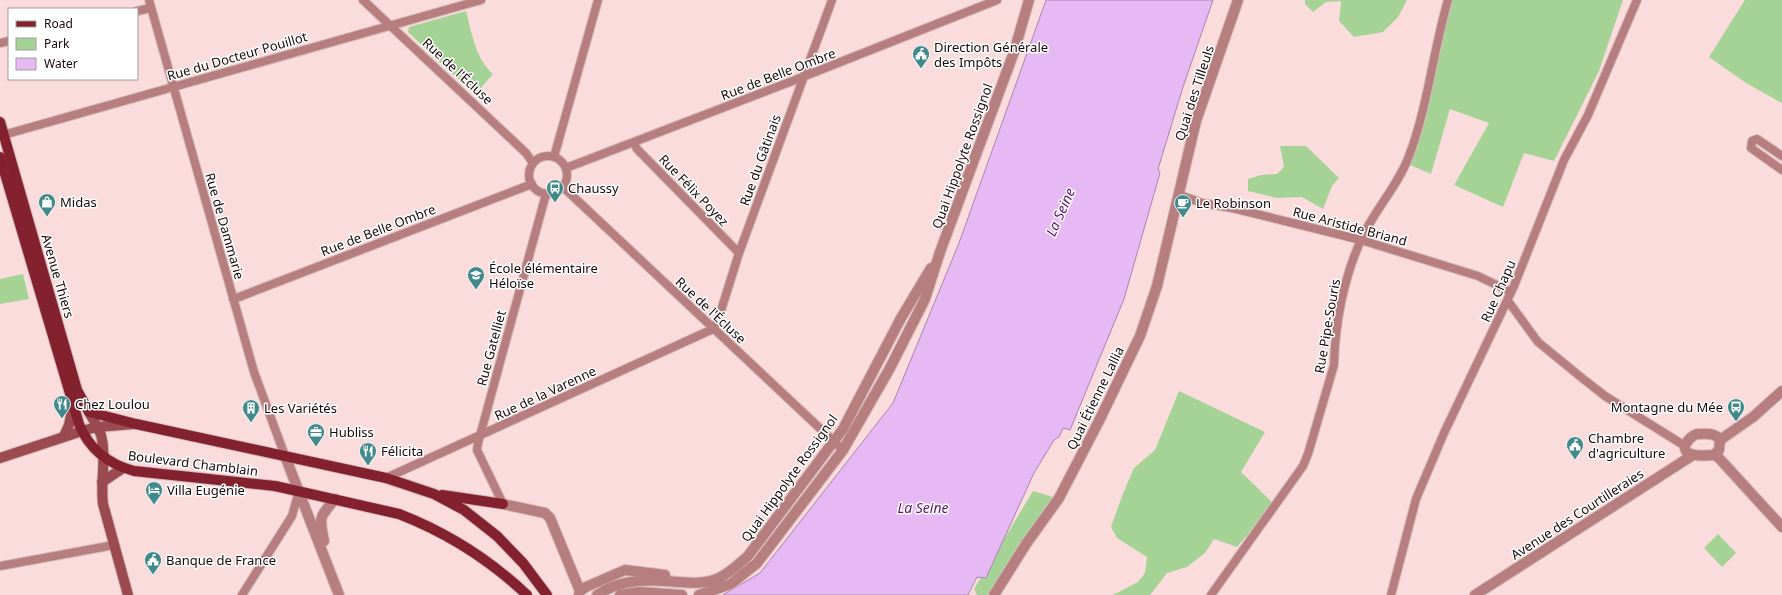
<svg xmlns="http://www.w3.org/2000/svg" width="1782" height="595" viewBox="0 0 1782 595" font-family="'Noto Sans',sans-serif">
  <rect width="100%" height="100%" fill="#fadcdc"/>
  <g fill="#a5d396">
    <polygon points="1305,0 1407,0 1398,17 1383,32 1354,37 1339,21 1341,1 1326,2 1313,12 1305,4"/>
    <polygon points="1453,0 1623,0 1599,71 1554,161 1524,153 1503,207 1454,185 1489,123 1450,109 1431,174 1410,165 1442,34"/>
    <polygon points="1745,0 1782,0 1782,103 1746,83 1709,57"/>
    <path d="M466,11C472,33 475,58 493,74L475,95L408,32L409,27Z"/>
    <polygon points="1280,146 1306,146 1339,178 1332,186 1323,209 1302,197 1277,198 1248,191 1248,179 1261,175 1277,174 1284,167"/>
    <polygon points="23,274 29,299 0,304 0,279"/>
    <polygon points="1179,391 1265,432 1241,472 1274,504 1237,547 1214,539 1205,553 1187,567 1167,573 1150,595 1113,595 1138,582 1145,573 1147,557 1117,538 1111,527 1122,496 1134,468 1155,450"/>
    <polygon points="1033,491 1053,497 991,595 977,595 974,589"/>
    <polygon points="1718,534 1736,553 1722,567 1704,548"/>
  </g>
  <polygon fill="#e6b9f4" stroke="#a884ae" points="1046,0 1213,0 1183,87 1158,169 1160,173 1124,299 1070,430 1063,428 1059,437 1054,440 1034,473 986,578 977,577 968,595 723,595 760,573 893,403 959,243"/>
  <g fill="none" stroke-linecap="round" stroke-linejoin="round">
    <g stroke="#d6baba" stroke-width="10">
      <g id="minor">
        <polyline points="149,0 254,372 285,456"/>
        <polyline points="363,0 526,153 533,163"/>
        <polyline points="137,11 151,8"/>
        <polyline points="0,43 9,41"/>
        <polyline points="0,136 481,0"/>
        <polyline points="634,143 637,149 739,253"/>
        <polyline points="1782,156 1757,139 1752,141 1751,148 1782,170"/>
        <circle cx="548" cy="175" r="19"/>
        <polyline points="554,157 598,0"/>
        <polyline points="566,168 795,80 997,0"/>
        <polyline points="563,187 843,450"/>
        <polyline points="1180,195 1202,203 1232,208 1361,240 1478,276 1511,292"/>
        <polyline points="233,299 239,297 532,184"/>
        <polyline points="1508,301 1538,342 1582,378 1605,396 1685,446"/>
        <polyline points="713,329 719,317 739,253 832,0"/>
        <polyline points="386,478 713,329"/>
        <polyline points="503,504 477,450 478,443 546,194"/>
        <polyline points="0,566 114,545"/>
        <polyline points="242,595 292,516 299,491"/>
        <path d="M1211,595L1303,466L1308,454L1334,365C1335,323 1344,276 1362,238C1375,209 1398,186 1409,156C1428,106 1433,51 1448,0"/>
        <polyline points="1391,595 1416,499 1444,433 1514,286 1564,160 1588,115 1637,0"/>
      </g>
    </g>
    <g stroke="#d6baba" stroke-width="12">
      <g id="tertiary">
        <path d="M1697,434C1705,434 1715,432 1720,440L1719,450L1714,455C1707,455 1698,457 1691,454C1678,450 1689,437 1697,434Z"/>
        <polyline points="1720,440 1753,417 1782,391"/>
        <polyline points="1714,455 1718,457 1782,527"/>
        <polyline points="285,456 339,595"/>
        <polyline points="503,504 545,513 550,518 580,591"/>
        <path d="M324,541C319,517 319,518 335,499"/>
        <polyline points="579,595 580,591 586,587 625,570 665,575"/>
        <path d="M597,595C617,581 640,579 664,581C683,582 702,586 719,578C730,573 739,564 748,556L843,429L901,318L931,268"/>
        <polyline points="620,595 639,592 682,595"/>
        <polyline points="699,595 731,584 757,563 843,450 890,368 925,299 940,252 1014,52 1029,0"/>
        <polyline points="994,595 1026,544 1059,498 1099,421 1140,336 1157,286 1196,121 1238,0"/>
        <polyline points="1475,595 1693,455"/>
      </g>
    </g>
    <g stroke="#d6baba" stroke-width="12">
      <g id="secondary">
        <path d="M89,412C93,419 98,427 101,435C107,457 100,481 103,504L128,595"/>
        <polyline points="64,436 69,425 73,405"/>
        <polyline points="0,458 82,431 97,427 134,424"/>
        <polyline points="102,482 123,468"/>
      </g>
    </g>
    <g stroke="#d6baba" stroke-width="12">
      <g id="primary">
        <polyline points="0,122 77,390 89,412 136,424 386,478 434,494 464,510 497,536 523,563 547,595"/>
        <path d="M0,157L79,424C89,449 108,464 134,471L275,486L399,514C448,533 489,559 527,595"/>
        <polyline points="442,495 503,504"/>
      </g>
    </g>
    <use href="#minor" stroke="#b77e7f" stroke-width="8"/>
    <use href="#tertiary" stroke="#b77e7f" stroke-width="10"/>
    <use href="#secondary" stroke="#9b4b4f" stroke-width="10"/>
    <use href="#primary" stroke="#84212e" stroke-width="10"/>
  </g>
  <defs>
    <g id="civic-pin" transform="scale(0.9)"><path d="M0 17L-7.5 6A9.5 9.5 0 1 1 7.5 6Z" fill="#41898b" stroke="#fff"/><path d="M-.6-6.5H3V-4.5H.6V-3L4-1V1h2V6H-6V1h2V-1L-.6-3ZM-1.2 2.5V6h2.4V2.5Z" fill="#fff"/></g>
    <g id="bus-pin" transform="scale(0.9)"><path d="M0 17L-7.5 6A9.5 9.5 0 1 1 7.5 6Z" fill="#41898b" stroke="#fff"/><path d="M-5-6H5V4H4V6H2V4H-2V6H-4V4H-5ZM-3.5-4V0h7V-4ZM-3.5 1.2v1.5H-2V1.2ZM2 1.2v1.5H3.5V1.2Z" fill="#fff"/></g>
    <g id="shop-pin" transform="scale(0.9)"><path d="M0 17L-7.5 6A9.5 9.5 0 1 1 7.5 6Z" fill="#41898b" stroke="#fff"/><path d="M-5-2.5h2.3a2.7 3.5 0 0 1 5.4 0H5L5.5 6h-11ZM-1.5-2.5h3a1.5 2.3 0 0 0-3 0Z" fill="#fff"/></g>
    <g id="cafe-pin" transform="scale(0.9)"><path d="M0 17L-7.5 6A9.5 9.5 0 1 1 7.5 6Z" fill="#41898b" stroke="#fff"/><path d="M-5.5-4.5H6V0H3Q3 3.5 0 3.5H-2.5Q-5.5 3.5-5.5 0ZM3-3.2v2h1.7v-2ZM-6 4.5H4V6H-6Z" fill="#fff"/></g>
    <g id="school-pin" transform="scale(0.9)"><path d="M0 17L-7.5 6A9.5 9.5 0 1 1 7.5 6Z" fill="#41898b" stroke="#fff"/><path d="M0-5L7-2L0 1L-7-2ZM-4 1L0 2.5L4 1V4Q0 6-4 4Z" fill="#fff"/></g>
    <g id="restaurant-pin" transform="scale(0.9)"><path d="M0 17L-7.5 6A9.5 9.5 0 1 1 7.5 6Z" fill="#41898b" stroke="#fff"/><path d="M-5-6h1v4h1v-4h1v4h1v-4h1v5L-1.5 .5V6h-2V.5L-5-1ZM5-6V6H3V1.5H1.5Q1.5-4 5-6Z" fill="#fff"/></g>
    <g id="building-pin" transform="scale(0.9)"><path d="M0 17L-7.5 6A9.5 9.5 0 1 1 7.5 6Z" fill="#41898b" stroke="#fff"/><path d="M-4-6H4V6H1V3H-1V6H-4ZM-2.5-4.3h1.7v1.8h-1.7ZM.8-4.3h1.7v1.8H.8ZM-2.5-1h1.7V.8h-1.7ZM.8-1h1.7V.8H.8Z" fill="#fff"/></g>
    <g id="office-pin" transform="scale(0.9)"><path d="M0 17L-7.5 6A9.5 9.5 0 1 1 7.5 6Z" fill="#41898b" stroke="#fff"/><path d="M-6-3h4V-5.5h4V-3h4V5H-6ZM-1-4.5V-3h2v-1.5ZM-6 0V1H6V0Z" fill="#fff"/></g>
    <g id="hotel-pin" transform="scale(0.9)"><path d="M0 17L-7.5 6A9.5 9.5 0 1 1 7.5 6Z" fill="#41898b" stroke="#fff"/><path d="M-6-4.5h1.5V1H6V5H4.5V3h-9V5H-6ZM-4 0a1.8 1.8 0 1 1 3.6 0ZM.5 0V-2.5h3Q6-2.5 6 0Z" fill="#fff"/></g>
  </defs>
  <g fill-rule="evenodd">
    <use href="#civic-pin" x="921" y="54"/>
    <use href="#bus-pin" x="555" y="188"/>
    <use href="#shop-pin" x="47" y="202"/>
    <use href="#cafe-pin" x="1183" y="203"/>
    <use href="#school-pin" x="476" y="275"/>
    <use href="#restaurant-pin" x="62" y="404"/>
    <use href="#bus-pin" x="1736" y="407"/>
    <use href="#building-pin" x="251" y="408"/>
    <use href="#office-pin" x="316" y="432"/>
    <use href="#civic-pin" x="1575" y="445"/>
    <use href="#restaurant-pin" x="368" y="451"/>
    <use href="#hotel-pin" x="154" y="490"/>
    <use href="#civic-pin" x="153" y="560"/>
  </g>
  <g text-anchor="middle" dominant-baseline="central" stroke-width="3" stroke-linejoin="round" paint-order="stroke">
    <g font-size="13" fill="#18090a" stroke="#fff" text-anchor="start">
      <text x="934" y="47">Direction Générale<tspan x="934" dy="15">des Impôts</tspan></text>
      <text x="568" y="188">Chaussy</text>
      <text x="60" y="202">Midas</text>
      <text x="1196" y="203">Le Robinson</text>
      <text x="489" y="268">École élémentaire<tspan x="489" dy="15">Héloïse</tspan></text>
      <text x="75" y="404">Chez Loulou</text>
      <text x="1723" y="407" text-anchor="end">Montagne du Mée</text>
      <text x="264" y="408">Les Variétés</text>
      <text x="329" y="432">Hubliss</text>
      <text x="1588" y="438">Chambre<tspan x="1588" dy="15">d'agriculture</tspan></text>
      <text x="381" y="451">Félicita</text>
      <text x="167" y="490">Villa Eugénie</text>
      <text x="166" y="560">Banque de France</text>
    </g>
    <g font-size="13" fill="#18090a" stroke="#fff">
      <text transform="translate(237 56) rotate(-16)">Rue du Docteur Pouillot</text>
      <text transform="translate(458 71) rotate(43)">Rue de l'Écluse</text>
      <text transform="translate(778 74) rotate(-21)">Rue de Belle Ombre</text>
      <text transform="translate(1194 93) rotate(-72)">Quai des Tilleuls</text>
      <text transform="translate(962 156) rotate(-70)">Quai Hippolyte Rossignol</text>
      <text transform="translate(760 160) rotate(-70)">Rue du Gâtinais</text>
      <text transform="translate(694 190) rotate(46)">Rue Félix Poyez</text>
      <text transform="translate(225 226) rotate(74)">Rue de Dammarie</text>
      <text transform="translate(1350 226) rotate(15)">Rue Aristide Briand</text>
      <text transform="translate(378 230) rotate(-21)">Rue de Belle Ombre</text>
      <text transform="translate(58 276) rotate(74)">Avenue Thiers</text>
      <text transform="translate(1498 291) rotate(-66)">Rue Chapu</text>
      <text transform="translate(711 310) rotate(43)">Rue de l'Écluse</text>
      <text transform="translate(1327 326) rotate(-80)">Rue Pipe-Souris</text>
      <text transform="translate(491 348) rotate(-75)">Rue Gatelliet</text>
      <text transform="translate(545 393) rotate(-25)">Rue de la Varenne</text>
      <text transform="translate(1095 398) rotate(-64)">Quai Étienne Lallia</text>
      <text transform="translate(193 463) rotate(7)">Boulevard Chamblain</text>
      <text transform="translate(789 478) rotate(-54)">Quai Hippolyte Rossignol</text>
      <text transform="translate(1577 514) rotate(-33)">Avenue des Courtilleraies</text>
    </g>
    <g font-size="14" font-style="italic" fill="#5b156e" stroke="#fff">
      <text transform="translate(1060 212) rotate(-66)">La Seine</text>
      <text x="923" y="507">La Seine</text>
    </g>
  </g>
  <rect x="8" y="8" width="130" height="72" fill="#ffffff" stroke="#a39d9d"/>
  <rect x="16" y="21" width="20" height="6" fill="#84212e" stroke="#a39d9d"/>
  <text x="44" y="28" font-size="12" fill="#18090a">Road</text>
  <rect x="16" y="38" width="20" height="12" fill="#a5d396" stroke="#a39d9d"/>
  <text x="44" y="48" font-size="12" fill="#18090a">Park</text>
  <rect x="16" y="58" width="20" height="12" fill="#e6b9f4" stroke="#a39d9d"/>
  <text x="44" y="68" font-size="12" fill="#18090a">Water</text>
</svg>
